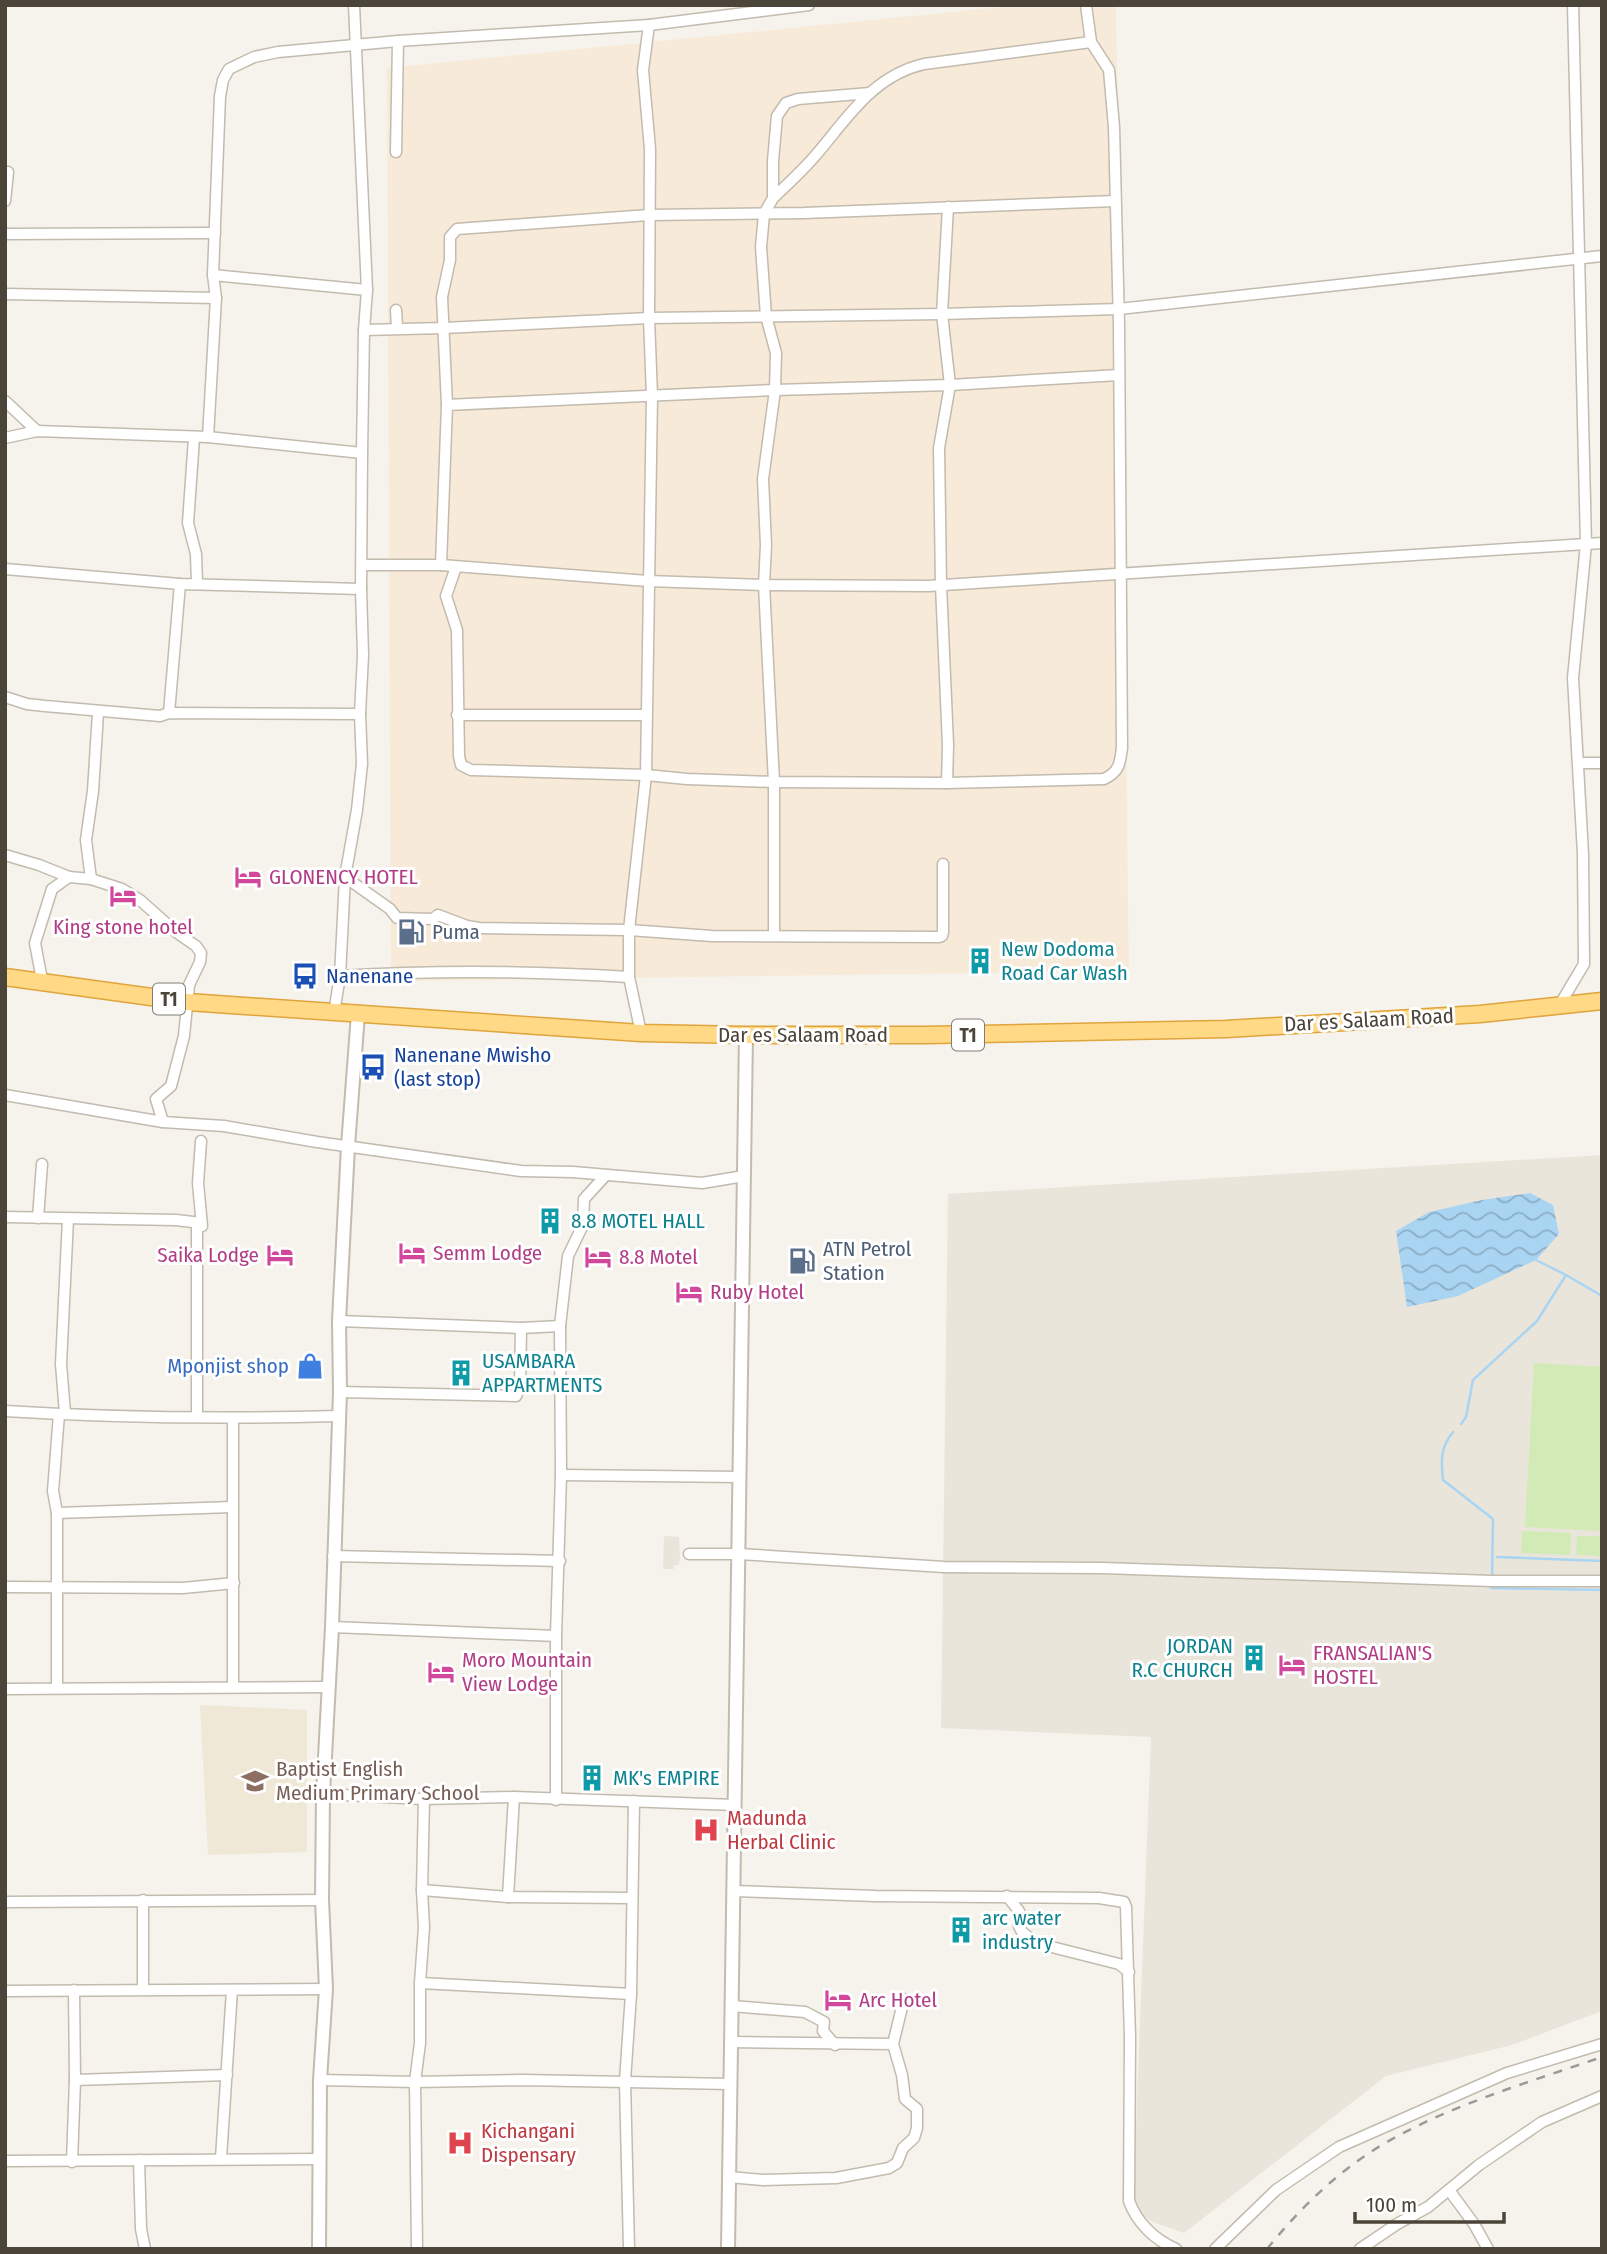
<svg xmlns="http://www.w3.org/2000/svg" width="1607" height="2254" viewBox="0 0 1607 2254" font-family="'Fira Sans Condensed',sans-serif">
  <defs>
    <pattern id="water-waves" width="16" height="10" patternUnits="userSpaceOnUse" patternTransform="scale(1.75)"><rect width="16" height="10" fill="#a9d4f2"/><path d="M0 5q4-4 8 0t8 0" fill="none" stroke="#8caec5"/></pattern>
  </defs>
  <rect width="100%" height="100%" fill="#f6f3ec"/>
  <g fill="#eae5da">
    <polygon points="1602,1155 1602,2011 1512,2045 1386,2076 1184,2233 1150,2221 1133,2205 1151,1737 941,1728 948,1194"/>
    <polygon points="664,1536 679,1537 680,1558 679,1565 674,1565 674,1569 663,1569"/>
  </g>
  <polygon fill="#f7ead8" points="1024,5 1116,5 1129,971 391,981 387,68"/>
  <polygon fill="#efe8d6" points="200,1705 307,1710 307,1852 208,1855"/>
  <g fill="#d2eab5">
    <polygon points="1534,1363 1602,1367 1602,1531 1525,1527"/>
    <polygon points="1522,1531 1571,1533 1570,1555 1521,1553"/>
    <polygon points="1577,1536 1602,1536 1602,1556 1576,1555"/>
  </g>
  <polygon fill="url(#water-waves)" points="1530,1193 1553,1205 1559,1234 1536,1260 1458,1296 1407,1307 1396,1231 1429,1212 1482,1200"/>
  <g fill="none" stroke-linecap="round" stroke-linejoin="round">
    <g stroke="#a9d4f2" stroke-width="2.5">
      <polyline points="1566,1275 1602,1296"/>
      <polyline points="1461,1424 1466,1417 1473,1380 1537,1321 1566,1275 1536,1260"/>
      <path d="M1453,1432C1440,1448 1441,1461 1443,1480L1493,1519L1492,1578"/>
      <polyline points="1497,1557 1602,1561"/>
      <polyline points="1491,1588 1602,1590"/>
    </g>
    <g stroke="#c2bbae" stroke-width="13">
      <g id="minor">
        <polyline points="396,152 398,41"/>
        <path d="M773,198C787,185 802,171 815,156C847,119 872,76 924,64L1091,42"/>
        <polyline points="5,201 8,172"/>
        <polyline points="5,234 215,233"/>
        <polyline points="213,275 367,290"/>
        <polyline points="5,294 216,298"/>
        <polyline points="396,310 397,328"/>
        <polyline points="364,330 444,328 649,318 942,314 1119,309 1602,256"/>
        <polyline points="5,401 37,431"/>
        <polyline points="447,405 775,390 950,385 1119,375"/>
        <polyline points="208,437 216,298 213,275 220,96 223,80 229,69 254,57 278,52 398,41 649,25 809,5"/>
        <polyline points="5,438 37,431 208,437 362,453"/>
        <polyline points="194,438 188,523 196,554 197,584"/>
        <polyline points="362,565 441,565 648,581 764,585 928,586 1602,543"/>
        <polyline points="441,565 447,405 442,297 450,260 450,237 457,229 649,215 804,213 1115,201"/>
        <path d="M456,567L446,596L457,630L459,756L461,765L471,770L646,775L687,779L774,782L947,783L1104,779C1119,772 1120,764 1122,748L1119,325L1114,127L1109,70L1091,42L1086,5"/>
        <polyline points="5,569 180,584 361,589"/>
        <polyline points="5,697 27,704 45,706 160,716 169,713 360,714"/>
        <polyline points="169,713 180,584"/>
        <polyline points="457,715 646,715"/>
        <polyline points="1579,763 1602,763"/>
        <polyline points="947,783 948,745 941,585 939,448 950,385 942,314 948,207"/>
        <polyline points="5,855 39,865 69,877"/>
        <polyline points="345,877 390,909 397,918 433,919 438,915 467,926 479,928 629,930 712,936 939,937 942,936 943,932 943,864"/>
        <polyline points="91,879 86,840 93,791 98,713"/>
        <polyline points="774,935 774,782 764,585 766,545 763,479 775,390 776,353 766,316 761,247 764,214 773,198 773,161 777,116 786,103 798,99 870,93"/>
        <path d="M340,976C436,970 532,971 629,977"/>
        <polyline points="42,980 35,943 52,889 69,877 91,879 122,889 140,900 176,932 196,946 201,953 200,962 189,985 184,1036 171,1086 156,1099 163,1122 224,1126 317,1142 521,1171 573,1172 702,1183 744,1176"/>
        <polyline points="1559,1006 1584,964 1583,854 1573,678 1586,544 1573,5"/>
        <polyline points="334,1013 340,976 345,877 357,810 362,764 360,714 363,655 361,589 362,453 364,330 367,290 354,5"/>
        <polyline points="641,1033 629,977 629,930 646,775 652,396 649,318 650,149 643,70 649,25"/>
        <polyline points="5,1095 163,1122"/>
        <polyline points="5,1217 176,1220 201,1223"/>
        <polyline points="38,1218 42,1164"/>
        <polyline points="339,1321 521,1328 560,1326"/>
        <polyline points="340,1392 516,1396 520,1387 521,1328"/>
        <path d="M5,1411C116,1418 228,1419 338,1416"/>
        <polyline points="65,1413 61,1364 68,1219"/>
        <polyline points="197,1416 197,1227 202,1226 198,1183 201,1141"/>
        <polyline points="561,1475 740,1477"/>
        <polyline points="57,1513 232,1507"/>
        <polyline points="689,1554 739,1554 944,1567 1102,1568 1492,1581 1602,1581"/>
        <polyline points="333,1556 560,1561"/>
        <polyline points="5,1587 183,1588 234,1583"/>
        <polyline points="332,1627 556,1636"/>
        <polyline points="233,1687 233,1419"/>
        <polyline points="57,1688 57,1513 53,1491 59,1414"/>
        <polyline points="5,1689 329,1687"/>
        <polyline points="323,1794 424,1799 514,1797 735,1805"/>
        <polyline points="514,1797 508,1897 632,1898"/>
        <polyline points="556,1800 556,1636 561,1475 560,1326 568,1256 583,1225 584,1199 605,1176"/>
        <polyline points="422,1890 508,1897"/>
        <path d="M734,1891L875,1896L1099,1898L1124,1902L1126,1907L1130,2037L1129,2201C1137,2223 1155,2240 1176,2249"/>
        <polyline points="1007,1896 1019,1911 1019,1926 1022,1932 1036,1943 1119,1964 1129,1972"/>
        <polyline points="5,1902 322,1900"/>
        <polyline points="420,1983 631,1994"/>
        <polyline points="143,1989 143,1900"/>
        <polyline points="5,1991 326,1989"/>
        <polyline points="732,2006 805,2012 824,2022 823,2031 835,2045"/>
        <polyline points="731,2042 893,2044"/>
        <polyline points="75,2080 227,2075"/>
        <polyline points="320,2080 415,2082 522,2080 731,2084"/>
        <polyline points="221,2158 232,1990"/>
        <polyline points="139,2160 141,2229 145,2249"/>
        <polyline points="5,2161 320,2159"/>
        <polyline points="72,2162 75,2080 74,1990"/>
        <polyline points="729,2177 763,2180 836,2178 889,2168 897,2163 903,2148 914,2138 917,2128 917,2109 905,2099 902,2075 893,2044 904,1999"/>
        <polyline points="1449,2190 1474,2224 1488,2249"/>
        <polyline points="417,2249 415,2082 420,2043 420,1983 424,1927 422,1890 424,1799"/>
        <polyline points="629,2249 625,2081 631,1994 634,1801"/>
        <polyline points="1215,2249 1276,2190 1339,2147 1507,2073 1602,2044"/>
        <polyline points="1360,2249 1397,2224 1428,2207 1479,2165 1542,2122 1602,2096"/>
      </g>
    </g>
    <g stroke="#c2bbae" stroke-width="16">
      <g id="tertiary">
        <polyline points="319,2249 320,2080 326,1989 322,1900 323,1794 332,1627 340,1392 339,1321 348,1146 358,1014"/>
        <polyline points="728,2249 746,1035"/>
      </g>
    </g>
    <g stroke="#e0a43c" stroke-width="19">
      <polyline id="trunk" points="5,977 188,1002 641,1033 746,1035 926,1035 1226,1029 1480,1014 1602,1001"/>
    </g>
    <use href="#minor" stroke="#fff" stroke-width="10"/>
    <use href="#tertiary" stroke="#fff" stroke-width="12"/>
    <use href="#trunk" stroke="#ffd985" stroke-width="16"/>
    <path stroke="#9a9a9a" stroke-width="2.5" stroke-dasharray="9 9" stroke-linecap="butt" d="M1267,2249C1301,2207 1340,2169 1387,2142C1453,2104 1530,2082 1602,2057"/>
  </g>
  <defs>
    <g id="hotel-bare" transform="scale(2.1)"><path d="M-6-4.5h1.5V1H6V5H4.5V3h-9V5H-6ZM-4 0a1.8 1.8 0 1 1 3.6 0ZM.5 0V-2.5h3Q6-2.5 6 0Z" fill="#d1479c" stroke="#fff" stroke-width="2.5" paint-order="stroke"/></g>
    <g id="fuel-bare" transform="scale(2.1)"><path d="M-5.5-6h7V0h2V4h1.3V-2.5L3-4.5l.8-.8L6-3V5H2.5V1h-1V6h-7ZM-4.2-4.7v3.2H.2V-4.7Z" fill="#5c6f8a" stroke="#fff" stroke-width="2.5" paint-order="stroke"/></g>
    <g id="building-bare" transform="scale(2.1)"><path d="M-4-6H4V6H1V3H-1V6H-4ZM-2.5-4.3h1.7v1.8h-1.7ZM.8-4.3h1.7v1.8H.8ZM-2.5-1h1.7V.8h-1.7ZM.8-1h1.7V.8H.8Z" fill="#0f9aa8" stroke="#fff" stroke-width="2.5" paint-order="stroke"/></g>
    <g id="bus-bare" transform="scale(2.1)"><path d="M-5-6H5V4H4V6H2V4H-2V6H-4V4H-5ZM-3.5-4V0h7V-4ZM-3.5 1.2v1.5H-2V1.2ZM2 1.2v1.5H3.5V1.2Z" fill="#1a4fb4" stroke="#fff" stroke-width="2.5" paint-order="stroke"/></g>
    <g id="shop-bare" transform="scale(2.1)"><path d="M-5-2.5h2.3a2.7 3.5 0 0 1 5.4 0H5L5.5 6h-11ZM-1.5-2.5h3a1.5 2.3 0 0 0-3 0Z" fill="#3f7fe0" stroke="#fff" stroke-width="2.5" paint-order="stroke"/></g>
    <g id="school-bare" transform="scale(2.1)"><path d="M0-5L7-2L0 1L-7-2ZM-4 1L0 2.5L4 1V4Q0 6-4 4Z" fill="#8d6e63" stroke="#fff" stroke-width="2.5" paint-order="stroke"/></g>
    <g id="hospital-bare" transform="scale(2.1)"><path d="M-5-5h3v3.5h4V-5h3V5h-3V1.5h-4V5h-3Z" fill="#e0444e" stroke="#fff" stroke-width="2.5" paint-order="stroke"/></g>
  </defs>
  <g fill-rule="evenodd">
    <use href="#hotel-bare" x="248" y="877"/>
    <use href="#hotel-bare" x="123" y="896"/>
    <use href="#fuel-bare" x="411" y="932"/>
    <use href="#building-bare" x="980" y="961"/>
    <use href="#bus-bare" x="305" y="976"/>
    <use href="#bus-bare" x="373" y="1067"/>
    <use href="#building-bare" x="550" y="1221"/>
    <use href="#hotel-bare" x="412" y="1253"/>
    <use href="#hotel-bare" x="280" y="1255"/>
    <use href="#hotel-bare" x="598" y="1257"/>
    <use href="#fuel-bare" x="802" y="1261"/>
    <use href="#hotel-bare" x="689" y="1292"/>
    <use href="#shop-bare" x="310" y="1366"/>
    <use href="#building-bare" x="461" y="1373"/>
    <use href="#building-bare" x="1254" y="1658"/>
    <use href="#hotel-bare" x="1292" y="1665"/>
    <use href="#hotel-bare" x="441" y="1672"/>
    <use href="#building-bare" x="592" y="1778"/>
    <use href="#school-bare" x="255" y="1781"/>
    <use href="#hospital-bare" x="706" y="1830"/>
    <use href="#building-bare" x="961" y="1930"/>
    <use href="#hotel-bare" x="838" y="2000"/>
    <use href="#hospital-bare" x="460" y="2143"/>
  </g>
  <g text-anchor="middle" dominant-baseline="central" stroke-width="6" stroke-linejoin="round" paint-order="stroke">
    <g fill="#fff" stroke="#817c74" stroke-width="2">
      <rect x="153" y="983.5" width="32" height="31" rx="5"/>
      <rect x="952" y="1019.5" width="32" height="31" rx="5"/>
    </g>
    <g font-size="19" font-weight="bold" fill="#4b4439">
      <text x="169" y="999">T1</text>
      <text x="968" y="1035">T1</text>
    </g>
    <g font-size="21" fill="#b23c85" stroke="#fff" text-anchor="start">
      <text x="269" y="877">GLONENCY HOTEL</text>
      <text x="123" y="927" text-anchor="middle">King stone hotel</text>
      <text x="433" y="1253">Semm Lodge</text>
      <text x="259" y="1255" text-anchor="end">Saika Lodge</text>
      <text x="619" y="1257">8.8 Motel</text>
      <text x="710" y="1292">Ruby Hotel</text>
      <text x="1313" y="1653">FRANSALIAN'S<tspan x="1313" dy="24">HOSTEL</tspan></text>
      <text x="462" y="1660">Moro Mountain<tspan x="462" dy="24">View Lodge</tspan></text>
      <text x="859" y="2000">Arc Hotel</text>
    </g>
    <g font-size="21" fill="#4e5e75" stroke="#fff" text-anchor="start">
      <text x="432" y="932">Puma</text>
      <text x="823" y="1249">ATN Petrol<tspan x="823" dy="24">Station</tspan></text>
    </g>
    <g font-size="21" fill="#0d838f" stroke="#fff" text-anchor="start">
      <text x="1001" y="949">New Dodoma<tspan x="1001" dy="24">Road Car Wash</tspan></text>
      <text x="571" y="1221">8.8 MOTEL HALL</text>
      <text x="482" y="1361">USAMBARA<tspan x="482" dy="24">APPARTMENTS</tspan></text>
      <text x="1233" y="1646" text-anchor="end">JORDAN<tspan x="1233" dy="24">R.C CHURCH</tspan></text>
      <text x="613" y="1778">MK's EMPIRE</text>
      <text x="982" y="1918">arc water<tspan x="982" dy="24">industry</tspan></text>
    </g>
    <g font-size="21" fill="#164399" stroke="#fff" text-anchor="start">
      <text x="326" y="976">Nanenane</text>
      <text x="394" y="1055">Nanenane Mwisho<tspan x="394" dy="24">(last stop)</tspan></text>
    </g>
    <g font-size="21" fill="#4b4439" stroke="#fff">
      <text transform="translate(1369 1020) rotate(-3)">Dar es Salaam Road</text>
      <text x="803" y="1035">Dar es Salaam Road</text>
    </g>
    <g font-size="21" fill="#366cbe" stroke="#fff" text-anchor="end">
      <text x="289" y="1366">Mponjist shop</text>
    </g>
    <g font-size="21" fill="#785e54" stroke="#fff" text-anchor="start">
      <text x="276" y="1769">Baptist English<tspan x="276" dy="24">Medium Primary School</tspan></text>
    </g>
    <g font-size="21" fill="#be3a42" stroke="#fff" text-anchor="start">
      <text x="727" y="1818">Madunda<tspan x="727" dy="24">Herbal Clinic</tspan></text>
      <text x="481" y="2131">Kichangani<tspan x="481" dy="24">Dispensary</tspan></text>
    </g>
  </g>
  <rect width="1607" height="2254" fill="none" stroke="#4b4439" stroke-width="14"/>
  <path d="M1355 2212v10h149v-10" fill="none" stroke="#4b4439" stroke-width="3.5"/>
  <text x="1366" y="2212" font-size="21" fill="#4b4439" stroke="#ffffff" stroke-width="5" paint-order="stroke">100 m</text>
</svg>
